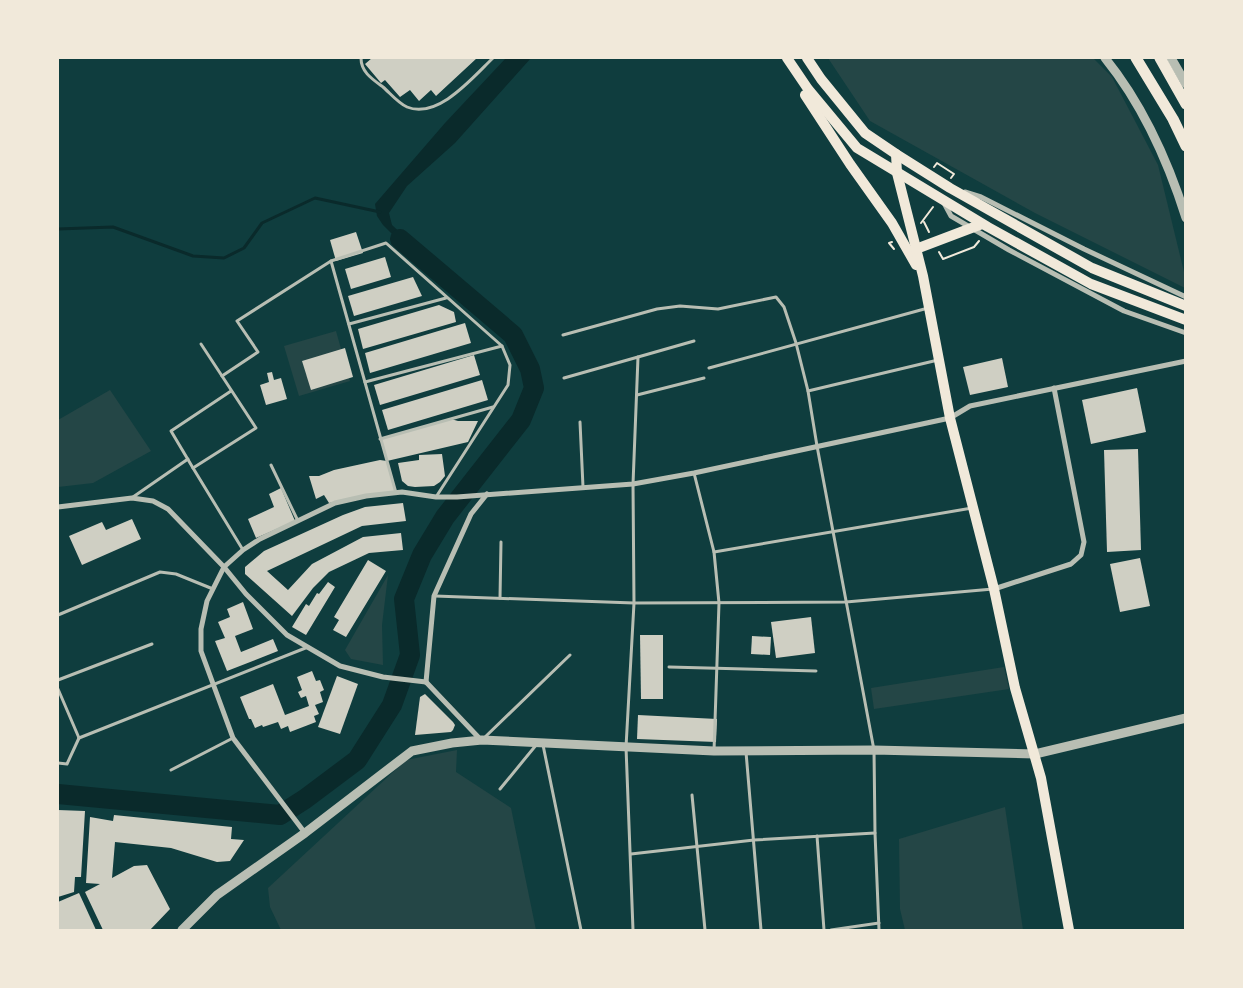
<svg xmlns="http://www.w3.org/2000/svg" width="1243" height="988" viewBox="0 0 1243 988" font-family="'Nunito Sans',sans-serif">
  <rect width="100%" height="100%" fill="#0f3d3e"/>
  <g fill="#244646">
    <polygon points="828,58 1093,58 1112,77 1158,165 1185,276 1185,288 1035,213 870,121"/>
    <polygon points="336,331 350,381 299,396 284,346"/>
    <polygon points="110,390 151,451 93,483 58,487 58,420"/>
    <polygon points="388,575 382,625 383,665 351,659 345,650"/>
    <polygon points="1004,667 1009,689 874,709 871,688"/>
    <polygon points="457,750 456,772 511,808 536,930 281,930 270,907 268,888 406,760"/>
    <polygon points="1005,807 1023,930 905,930 900,909 899,839"/>
  </g>
  <polygon fill="#0a2a2b" points="506,58 531,58 455,143 407,186 389,213 392,225 422,253 420,262 383,225 377,216 375,204 445,123"/>
  <g fill="none" stroke-linecap="round" stroke-linejoin="round">
    <polyline stroke="#0a2a2b" stroke-width="3" points="58,229 113,227 193,256 224,258 244,248 262,223 315,198 380,212"/>
    <polyline stroke="#0a2a2b" stroke-width="20" points="58,794 280,815 305,799 357,760 392,705 410,655 404,599 422,555 445,517 521,420 534,388 530,369 513,335 400,239"/>
  </g>
  <g fill="#cfcfc3">
    <polygon points="372,58 477,58 436,96 431,90 419,101 410,90 400,97 385,80 381,83 365,64"/>
    <polygon points="356,232 363,253 336,261 330,240"/>
    <polygon points="385,257 391,277 351,289 345,269"/>
    <polygon points="413,277 422,296 354,316 348,296"/>
    <polygon points="439,305 454,312 456,322 363,349 358,329"/>
    <polygon points="465,323 471,343 370,373 365,353"/>
    <polygon points="345,348 353,377 311,390 302,361"/>
    <polygon points="474,355 480,375 380,405 374,385"/>
    <polygon points="1002,358 1008,387 970,395 963,367"/>
    <polygon points="272,372 274,380 281,378 287,399 266,405 260,385 269,382 267,373"/>
    <polygon points="482,380 488,400 388,430 382,410"/>
    <polygon points="1137,388 1146,432 1091,444 1082,400"/>
    <polygon points="451,419 458,421 478,421 468,442 387,461 380,439"/>
    <polygon points="1138,449 1141,550 1107,552 1104,450"/>
    <polygon points="442,454 445,476 440,482 434,486 415,487 408,486 402,481 398,463 419,460 419,455"/>
    <polygon points="380,460 387,461 396,493 329,503 324,495 316,499 309,476 319,476 334,470"/>
    <polygon points="281,488 295,521 256,538 248,519 274,507 269,494"/>
    <polygon points="403,503 406,521 362,526 267,571 288,590 312,564 363,537 401,533 403,550 369,553 329,572 313,588 292,616 245,574 245,567 264,551 343,515 365,507"/>
    <polygon points="132,519 141,539 82,565 69,536 102,522 106,530"/>
    <polygon points="1140,558 1150,606 1120,612 1110,564"/>
    <polygon points="368,560 386,571 346,637 333,630 339,620 334,617"/>
    <polygon points="328,582 335,587 306,635 292,627 306,604 309,606 317,593 319,594"/>
    <polygon points="243,602 253,629 235,636 241,652 273,639 278,651 227,671 215,641 225,638 218,622 230,617 227,609"/>
    <polygon points="811,617 815,653 776,658 771,622"/>
    <polygon points="640,635 663,635 663,699 641,699"/>
    <polygon points="752,636 771,637 770,655 751,654"/>
    <polygon points="312,671 316,681 320,680 324,690 320,692 323,702 315,705 319,714 314,716 316,722 290,732 288,726 281,729 278,722 263,727 262,725 255,728 251,719 249,719 240,697 273,684 285,715 309,706 306,696 301,698 298,692 302,690 297,677"/>
    <polygon points="337,676 358,684 340,734 318,727"/>
    <polygon points="425,694 453,722 455,725 453,730 451,732 415,735 420,697"/>
    <polygon points="638,715 717,719 716,742 637,739"/>
    <polygon points="58,810 85,811 81,877 75,877 74,892 58,897"/>
    <polygon points="114,815 232,827 231,839 244,840 230,861 217,862 171,848 115,842 112,878 134,866 147,865 170,909 150,930 103,930 85,892 100,884 86,883 90,817 113,821"/>
    <polygon points="79,893 96,930 58,930 58,902"/>
  </g>
  <g fill="none" stroke-linecap="round" stroke-linejoin="round">
    <g stroke="#f1e9da" stroke-width="2">
      <polyline points="934,167 937,163 954,174 951,178"/>
      <polyline points="924,222 929,232"/>
      <polyline points="921,223 933,207"/>
      <polyline points="892,242 889,243 894,249"/>
      <polyline points="939,252 943,259 974,247 979,241"/>
    </g>
    <g stroke="#b8beb3" stroke-width="3">
      <path d="M361,58C361,72 372,79 383,87C390,93 398,103 407,107C438,120 474,76 493,58"/>
      <polyline points="331,261 396,493"/>
      <polyline points="349,324 446,298"/>
      <polyline points="563,335 657,309 680,306 718,309 776,297 784,307 796,343 808,391 817,446 874,750 875,833 879,930"/>
      <polyline points="201,344 222,376"/>
      <polyline points="638,357 694,341"/>
      <polyline points="709,368 928,308"/>
      <polyline points="564,378 638,357 633,484 634,603 626,747 633,930"/>
      <polyline points="365,382 502,346"/>
      <polyline points="808,391 938,360"/>
      <polyline points="637,395 704,378"/>
      <polyline points="580,422 583,487"/>
      <polyline points="380,439 493,407"/>
      <polyline points="271,465 298,521"/>
      <polyline points="193,468 171,431 231,391"/>
      <polyline points="694,473 714,552 719,603 714,751"/>
      <polyline points="133,497 188,459"/>
      <polyline points="243,550 193,468 256,428 222,376 258,352 237,321 331,261 386,243 502,346 510,365 508,385 436,497"/>
      <polyline points="714,552 972,508"/>
      <polyline points="435,596 634,603 846,602 993,589"/>
      <polyline points="500,598 501,542"/>
      <polyline points="58,615 160,572 176,574 213,589"/>
      <polyline points="669,667 816,671"/>
      <polyline points="58,680 152,644"/>
      <polyline points="58,689 79,738"/>
      <polyline points="79,738 308,647"/>
      <polyline points="484,738 570,655"/>
      <polyline points="543,745 581,930"/>
      <polyline points="746,752 761,930"/>
      <polyline points="58,763 67,764 79,738"/>
      <polyline points="171,770 233,738"/>
      <polyline points="500,789 537,744"/>
      <polyline points="692,795 705,930"/>
      <polyline points="817,836 824,930"/>
      <polyline points="631,854 754,840 875,833"/>
      <polyline points="831,930 879,923"/>
    </g>
    <g stroke="#b8beb3" stroke-width="5">
      <polyline points="965,192 981,197 1084,249 1186,297"/>
      <polyline points="944,203 951,216 1009,250 1124,311 1186,333"/>
      <polyline points="58,507 132,498 153,501 168,509 224,567 246,594 287,635 340,666 383,677 426,682"/>
      <polyline points="994,589 1071,564 1081,555 1084,542 1054,388"/>
      <polyline points="426,682 434,596 471,514 487,494"/>
      <polyline points="426,682 481,740"/>
      <polyline points="305,833 233,738 201,651 201,629 207,601 224,567 243,550 260,539 335,503 366,496 402,492 436,497 457,497 633,484 694,473 950,418 970,406 1186,361"/>
    </g>
    <g stroke="#b8beb3" stroke-width="9">
      <path d="M1105,58C1143,105 1168,161 1186,218"/>
      <polyline points="1171,58 1186,84"/>
      <polyline points="182,930 217,895 305,833 412,751 452,743 482,740 714,751 874,750 1035,754 1186,718"/>
    </g>
    <g stroke="#f1e9da" stroke-width="10">
      <polyline points="787,58 808,89 857,148 988,227 1091,284 1186,320"/>
      <polyline points="807,58 821,79 865,133 896,154 950,188 1092,268 1186,306"/>
      <polyline points="805,95 850,164 892,223 916,265"/>
      <polyline points="896,154 897,173 923,276 950,418 994,589 1015,688 1041,778 1069,930"/>
      <polyline points="916,249 982,224"/>
    </g>
    <g stroke="#f1e9da" stroke-width="11">
      <polyline points="1136,58 1173,119 1186,146"/>
      <polyline points="1160,58 1186,104"/>
    </g>
  </g>
  <rect width="1243" height="988" fill="none" stroke="#f1e9da" stroke-width="118"/>
</svg>
